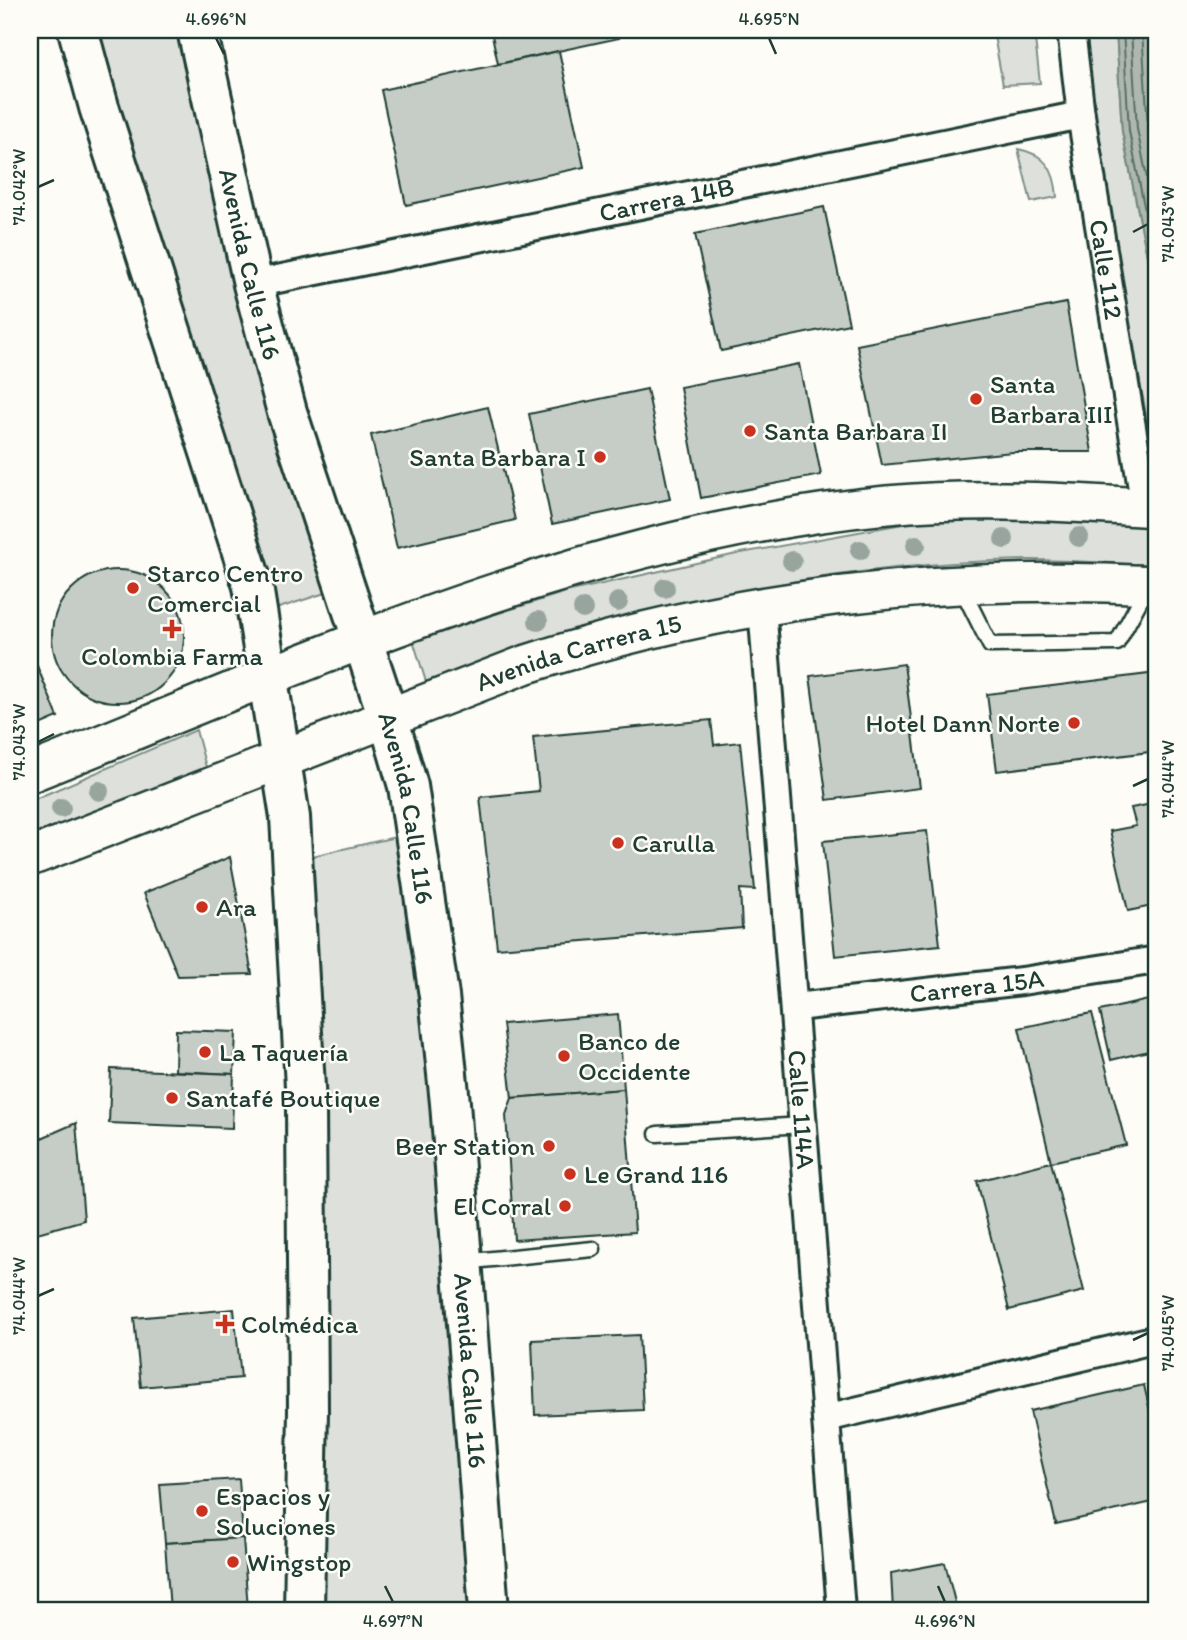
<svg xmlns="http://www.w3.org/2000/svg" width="1187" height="1640" viewBox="0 0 1187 1640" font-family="Itim,sans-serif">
  <rect width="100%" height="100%" fill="#fdfcf7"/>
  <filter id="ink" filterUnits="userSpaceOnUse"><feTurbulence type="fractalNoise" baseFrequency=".0143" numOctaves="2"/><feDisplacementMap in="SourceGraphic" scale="14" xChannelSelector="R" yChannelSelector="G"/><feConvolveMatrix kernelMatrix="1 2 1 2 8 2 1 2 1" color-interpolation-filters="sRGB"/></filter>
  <g filter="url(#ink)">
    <g fill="#dde0db" stroke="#7e8e88" stroke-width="2">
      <polygon points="97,30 178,30 328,592 276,609"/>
      <polygon points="993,30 1034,30 1040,83 1003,85"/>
      <polygon points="1083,30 1116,30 1122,131 1157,306 1157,455 1154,455 1092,136"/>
      <path d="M1018,149C1046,154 1055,170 1057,197L1031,202Z"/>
      <path d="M925,520H1047L1157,524V565C1115,564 1072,560 1030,560C869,562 705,593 551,637C509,650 468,667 426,682L413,640L566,592L741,553Z"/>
      <polygon points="196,730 207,771 30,841 30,801"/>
      <path d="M400,836L425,1007L473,1610H325C321,1513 326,1416 326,1318C327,1164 321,1010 312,856Z"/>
    </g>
    <polygon fill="#aeb8b1" stroke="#75877f" stroke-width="2" points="1116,30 1157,30 1157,306 1122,131"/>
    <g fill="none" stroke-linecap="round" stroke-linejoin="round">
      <g stroke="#586e66" stroke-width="2">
        <polyline points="1123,30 1129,131 1157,271"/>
        <polyline points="1131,30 1137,129 1157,227"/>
        <polyline points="1142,30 1148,128 1157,174"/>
      </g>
    </g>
    <g fill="#c6cdc7" stroke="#1f3d34" stroke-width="2">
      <polygon points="491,30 617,30 619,38 498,64"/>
      <polygon points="559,51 584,167 406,205 381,90"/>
      <polygon points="824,207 849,324 721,351 695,234"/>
      <polygon points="1066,303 1092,452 1013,452 882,465 857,345"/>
      <polygon points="799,364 821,475 701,498 680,387"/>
      <polygon points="647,389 670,499 552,524 529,414"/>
      <polygon points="488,407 515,520 397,548 371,435"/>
      <circle cx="118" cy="636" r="66"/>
      <polygon points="30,649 58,717 30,729"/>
      <polygon points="904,664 920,788 827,800 810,676"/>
      <polygon points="1157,673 1157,751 997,771 987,694"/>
      <polygon points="711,720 714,745 740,742 755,890 740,889 742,928 497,948 480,797 539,791 533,737"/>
      <polygon points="1157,803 1157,905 1128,911 1110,831 1136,826 1131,808"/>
      <polygon points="927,831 940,945 835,956 823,841"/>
      <polygon points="230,857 252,974 178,976 144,893"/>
      <polygon points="1157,998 1157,1049 1111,1060 1100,1011"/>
      <polygon points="1092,1013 1126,1145 1051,1162 1019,1028"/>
      <polygon points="618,1014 624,1089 512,1098 503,1024"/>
      <polygon points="176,1030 236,1032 234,1074 175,1071"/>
      <polygon points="111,1069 234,1074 232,1128 109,1123"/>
      <polygon points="624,1089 635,1232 514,1240 506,1115 512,1098"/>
      <polygon points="76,1123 84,1220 30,1235 30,1143"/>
      <polygon points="1051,1162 1084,1291 1009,1310 977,1181"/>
      <polygon points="234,1309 241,1378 141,1387 134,1318"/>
      <polygon points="639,1335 643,1410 535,1415 532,1340"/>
      <polygon points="1144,1385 1157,1442 1157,1501 1056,1524 1030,1411"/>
      <polygon points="239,1479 243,1538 165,1543 160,1484"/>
      <polygon points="243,1538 248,1610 170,1610 165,1543"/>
      <polygon points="945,1563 957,1610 893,1610 891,1573"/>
    </g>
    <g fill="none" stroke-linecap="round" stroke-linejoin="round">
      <g stroke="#1f3d34" stroke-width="19">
        <g id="lane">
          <polyline points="961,587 990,645 1117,643 1148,586"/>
          <polyline points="657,1134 803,1125"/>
          <polyline points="462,1262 593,1249"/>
        </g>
      </g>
      <g stroke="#1f3d34" stroke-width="32">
        <g id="street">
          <path id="s1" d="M1071,30L1081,115L1145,507"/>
          <path id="s2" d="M253,284L1081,115"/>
          <path id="s3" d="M762,607L841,1610"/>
          <path id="s4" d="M796,1007L1022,981L1157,960"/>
          <polyline points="826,1418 1157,1339"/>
        </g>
      </g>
      <g stroke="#1f3d34" stroke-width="42">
        <g id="secondary">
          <path d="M30,773C307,662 586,534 887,505C976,497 1068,502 1157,508"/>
          <path id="s5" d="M30,857L524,665C728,599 943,573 1157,585"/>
        </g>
      </g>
      <g stroke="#1f3d34" stroke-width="44">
        <g id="primary">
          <polyline points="78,30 99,107 253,586 290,817 306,1105 308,1411 304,1610"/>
          <path id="s6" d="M197,30L253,284L287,412L388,717L408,786L439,996L450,1103L489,1610"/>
        </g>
      </g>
      <use href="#lane" stroke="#fdfcf7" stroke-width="14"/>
      <use href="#street" stroke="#fdfcf7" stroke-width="26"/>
      <use href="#secondary" stroke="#fdfcf7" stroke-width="37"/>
      <use href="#primary" stroke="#fdfcf7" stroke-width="38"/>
    </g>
    <g fill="#98a59e">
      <circle cx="1079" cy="537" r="10"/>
      <circle cx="1004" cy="539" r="10"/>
      <circle cx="916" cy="545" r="10"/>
      <circle cx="860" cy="550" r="10"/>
      <circle cx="792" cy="561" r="10"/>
      <circle cx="665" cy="588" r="10"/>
      <circle cx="618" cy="602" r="10"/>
      <circle cx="583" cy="609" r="10"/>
      <circle cx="538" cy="621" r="10"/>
      <circle cx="99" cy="791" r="10"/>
      <circle cx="61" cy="808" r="10"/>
    </g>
  </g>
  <path fill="none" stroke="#1f3d34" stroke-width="2.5" d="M216,38L224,54M769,38L776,54M38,187L54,180M1133,232L1148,224M38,742L54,734M1133,786L1148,779M38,1296L54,1289M1133,1340L1148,1333M385,1586L393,1602M938,1586L945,1602"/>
  <g fill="#c8321e" stroke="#fdfcf7" stroke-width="2.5">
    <circle cx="976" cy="399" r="7"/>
    <circle cx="750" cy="431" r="7"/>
    <circle cx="600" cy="457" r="7"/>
    <circle cx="133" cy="588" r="7"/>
    <path d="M168.5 618.5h7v7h7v7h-7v7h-7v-7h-7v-7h7z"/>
    <circle cx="1074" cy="723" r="7"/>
    <circle cx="618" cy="843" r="7"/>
    <circle cx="202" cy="907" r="7"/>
    <circle cx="205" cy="1052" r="7"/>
    <circle cx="564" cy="1056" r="7"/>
    <circle cx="172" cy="1098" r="7"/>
    <circle cx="549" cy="1146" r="7"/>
    <circle cx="570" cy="1174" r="7"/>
    <circle cx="565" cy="1206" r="7"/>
    <path d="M221.5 1313.5h7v7h7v7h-7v7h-7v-7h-7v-7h7z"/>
    <circle cx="202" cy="1511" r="7"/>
    <circle cx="233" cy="1562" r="7"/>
  </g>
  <g text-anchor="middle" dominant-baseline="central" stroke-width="5" stroke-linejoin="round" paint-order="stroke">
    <g font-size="26" fill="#1f3d34" stroke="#fdfcf7">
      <text stroke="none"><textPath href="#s2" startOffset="422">Carrera 14B</textPath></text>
      <text stroke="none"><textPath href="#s6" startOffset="240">Avenida Calle 116</textPath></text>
      <text stroke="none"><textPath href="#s1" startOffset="242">Calle 112</textPath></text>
      <text stroke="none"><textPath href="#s5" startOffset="586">Avenida Carrera 15</textPath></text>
      <text stroke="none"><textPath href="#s6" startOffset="807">Avenida Calle 116</textPath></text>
      <text stroke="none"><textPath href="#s4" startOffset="182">Carrera 15A</textPath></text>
      <text stroke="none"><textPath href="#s3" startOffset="504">Calle 114A</textPath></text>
      <text stroke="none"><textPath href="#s6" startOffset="1374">Avenida Calle 116</textPath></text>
    </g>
    <g font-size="26" fill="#1f3d34" stroke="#fdfcf7" text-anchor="start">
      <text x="990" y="384">Santa<tspan x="990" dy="30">Barbara III</tspan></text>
      <text x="764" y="431">Santa Barbara II</text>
      <text x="586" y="457" text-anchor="end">Santa Barbara I</text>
      <text x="147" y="573">Starco Centro<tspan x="147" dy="30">Comercial</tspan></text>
      <text x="172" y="656" text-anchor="middle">Colombia Farma</text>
      <text x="1060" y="723" text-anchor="end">Hotel Dann Norte</text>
      <text x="632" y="843">Carulla</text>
      <text x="216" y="907">Ara</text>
      <text x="578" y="1041">Banco de<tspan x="578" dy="30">Occidente</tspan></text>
      <text x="219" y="1052">La Taquería</text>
      <text x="186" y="1098">Santafé Boutique</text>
      <text x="535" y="1146" text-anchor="end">Beer Station</text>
      <text x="584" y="1174">Le Grand 116</text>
      <text x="551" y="1206" text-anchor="end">El Corral</text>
      <text x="241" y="1324">Colmédica</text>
      <text x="216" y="1496">Espacios y<tspan x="216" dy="30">Soluciones</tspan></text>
      <text x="247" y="1562">Wingstop</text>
    </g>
  </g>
  <rect width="1187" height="1640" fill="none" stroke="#fdfcf7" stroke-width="77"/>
  <rect x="38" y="38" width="1110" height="1564" fill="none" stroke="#1f3d34" stroke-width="2.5"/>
  <g font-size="18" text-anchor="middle" fill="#1f3d34">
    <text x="216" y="25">4.696°N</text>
    <text x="769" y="25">4.695°N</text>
    <text transform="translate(19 187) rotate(-90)" y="6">74.042°W</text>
    <text transform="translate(1168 224) rotate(-90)" y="6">74.043°W</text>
    <text transform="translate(19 742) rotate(-90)" y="6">74.043°W</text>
    <text transform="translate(1168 779) rotate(-90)" y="6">74.044°W</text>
    <text transform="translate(19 1296) rotate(-90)" y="6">74.044°W</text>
    <text transform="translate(1168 1333) rotate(-90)" y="6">74.045°W</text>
    <text x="393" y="1627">4.697°N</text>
    <text x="945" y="1627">4.696°N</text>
  </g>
</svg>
